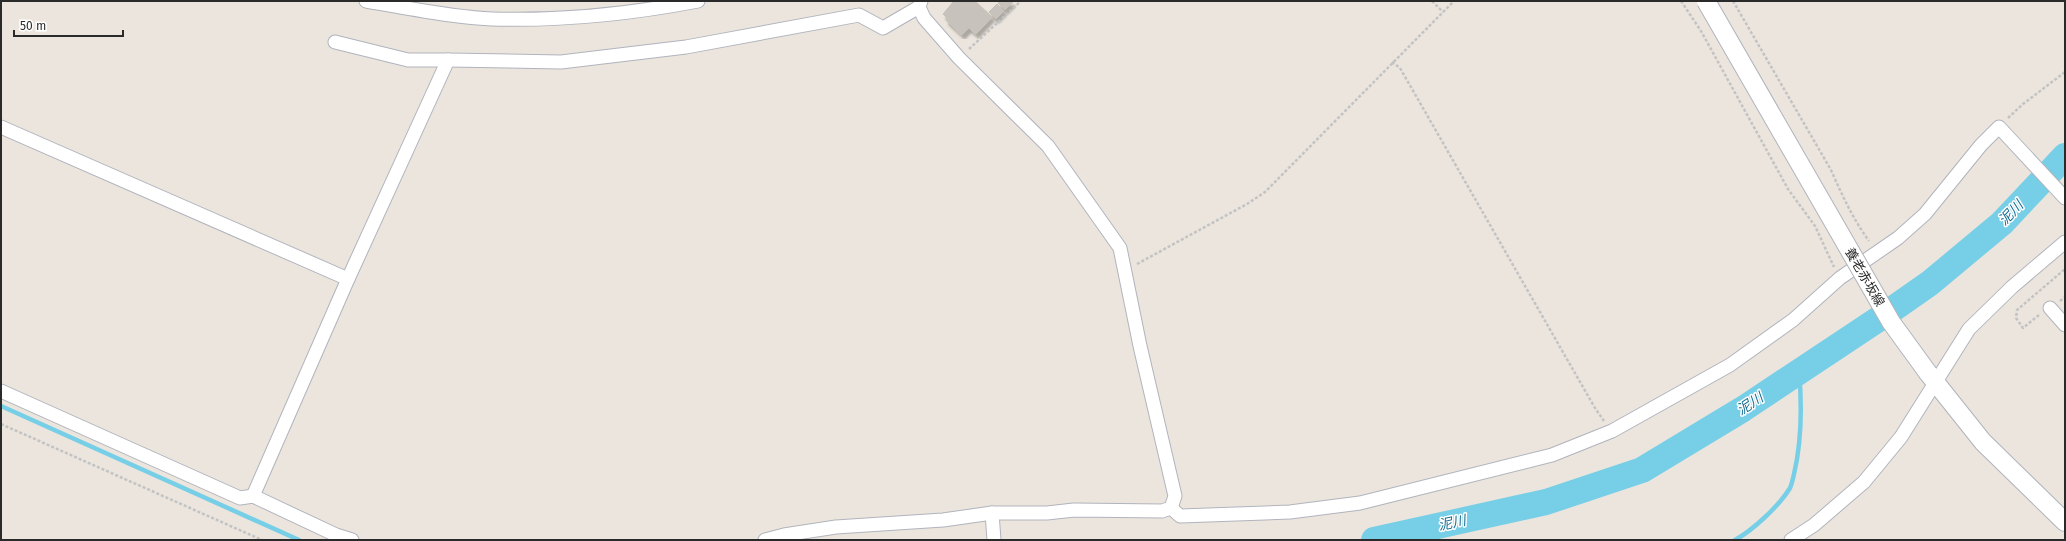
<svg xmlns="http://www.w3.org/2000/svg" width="2066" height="541" viewBox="0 0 2066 541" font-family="'Fira Sans','Noto Sans JP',sans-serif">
  <defs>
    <filter id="shadow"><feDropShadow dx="2.5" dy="4.5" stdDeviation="1" flood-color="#0004"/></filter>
  </defs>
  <rect width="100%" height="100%" fill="#ebe5dd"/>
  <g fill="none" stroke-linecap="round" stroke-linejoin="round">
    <g stroke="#77cfe7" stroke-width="4.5">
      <polyline points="1,406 299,540"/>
      <path d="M1735,540C1753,530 1779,506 1790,488C1792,484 1793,478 1794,474C1802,440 1802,405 1799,371"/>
    </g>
    <polyline stroke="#77cfe7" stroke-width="26" points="1374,540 1546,502 1642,470 1743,409 1880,318 1930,283 2002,223 2065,156"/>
  </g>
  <g fill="#c7c3bc" stroke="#c7c0b7" filter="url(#shadow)">
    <polygon points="954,1 975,1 992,17 976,34 969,28 962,35 946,20 947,18 943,14"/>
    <polygon points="1000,1 1012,1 1013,2 1005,10 998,3"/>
    <polygon points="997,4 1004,11 996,19 989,12"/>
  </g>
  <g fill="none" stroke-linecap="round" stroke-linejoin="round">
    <g stroke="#b1b4bd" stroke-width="15">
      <g id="minor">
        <path d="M366,1C408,8 450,17 492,19C561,21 630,14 698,1"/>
        <polyline points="919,7 924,18 959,58 1048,146 1120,248 1140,346 1175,496 1171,508"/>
        <polyline points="448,60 561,62 686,47 859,15 883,28 919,7 921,1"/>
        <polyline points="1,127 348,279"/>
        <polyline points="2050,308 2065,325"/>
        <polyline points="1,391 240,498 253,496 336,535 352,540"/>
        <polyline points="253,496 348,279 448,60 408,60 335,42"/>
        <polyline points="1171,508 1180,516 1290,512 1360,503 1552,455 1612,431 1730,365 1793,320 1840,278 1898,238 1925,214 1981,145 1999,127 2065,198"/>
        <polyline points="992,513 994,540"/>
        <polyline points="765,540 784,535 836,527 943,520 992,513 1047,513 1074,510 1162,511 1171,508"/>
        <polyline points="1791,540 1814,525 1864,482 1901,437 1969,329 2012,287 2065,242"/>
      </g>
    </g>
    <g stroke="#b1b4bd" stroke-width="20">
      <polyline id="secondary" points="1928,373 1983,442 2065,522"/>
    </g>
    <g stroke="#c3c3c3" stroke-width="2.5" stroke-dasharray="3 2" stroke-linecap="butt">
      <polyline points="1432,1 1443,12"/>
      <polyline points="1681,1 1701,31 1788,189 1815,226 1834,267"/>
      <path d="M1733,1L1831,170C1842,195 1853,219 1869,241"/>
      <polyline points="969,49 1021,1"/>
      <polyline points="1392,62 1400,68 1595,408 1604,421"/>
      <polyline points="2008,118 2023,104 2065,72"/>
      <polyline points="1137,264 1247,204 1265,192 1454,1"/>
      <polyline points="2060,301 2065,297"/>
      <polyline points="2039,315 2023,328 2016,318 2017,310 2065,269"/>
      <polyline points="1,424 262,540"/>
    </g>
    <use href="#minor" stroke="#fff" stroke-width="13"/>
    <use href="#secondary" stroke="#fff" stroke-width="18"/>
    <g stroke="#b1b4bd" stroke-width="20" stroke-linecap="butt">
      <polyline id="secondary-bridge" points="1706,1 1891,322 1928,373"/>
    </g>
    <use href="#secondary-bridge" stroke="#fff" stroke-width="18"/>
  </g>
  <g text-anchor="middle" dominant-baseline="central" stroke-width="3" stroke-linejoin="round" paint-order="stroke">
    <g font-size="13" fill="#2a2a2a" stroke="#fff">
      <text transform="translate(1865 277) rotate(60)">養老赤坂線</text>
    </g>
    <g font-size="14" font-style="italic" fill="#166e93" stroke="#fff">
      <text transform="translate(2011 213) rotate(-46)">泥川</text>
      <text transform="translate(1750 404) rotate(-33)">泥川</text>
      <text transform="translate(1452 523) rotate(-12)">泥川</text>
    </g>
  </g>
  <rect width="2066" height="541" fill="none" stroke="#2a2a2a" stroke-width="4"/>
  <path d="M14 30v6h109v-6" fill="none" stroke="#2a2a2a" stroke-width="2"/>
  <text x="20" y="30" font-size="12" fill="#2a2a2a" stroke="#ffffff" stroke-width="3" paint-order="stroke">50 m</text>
</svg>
